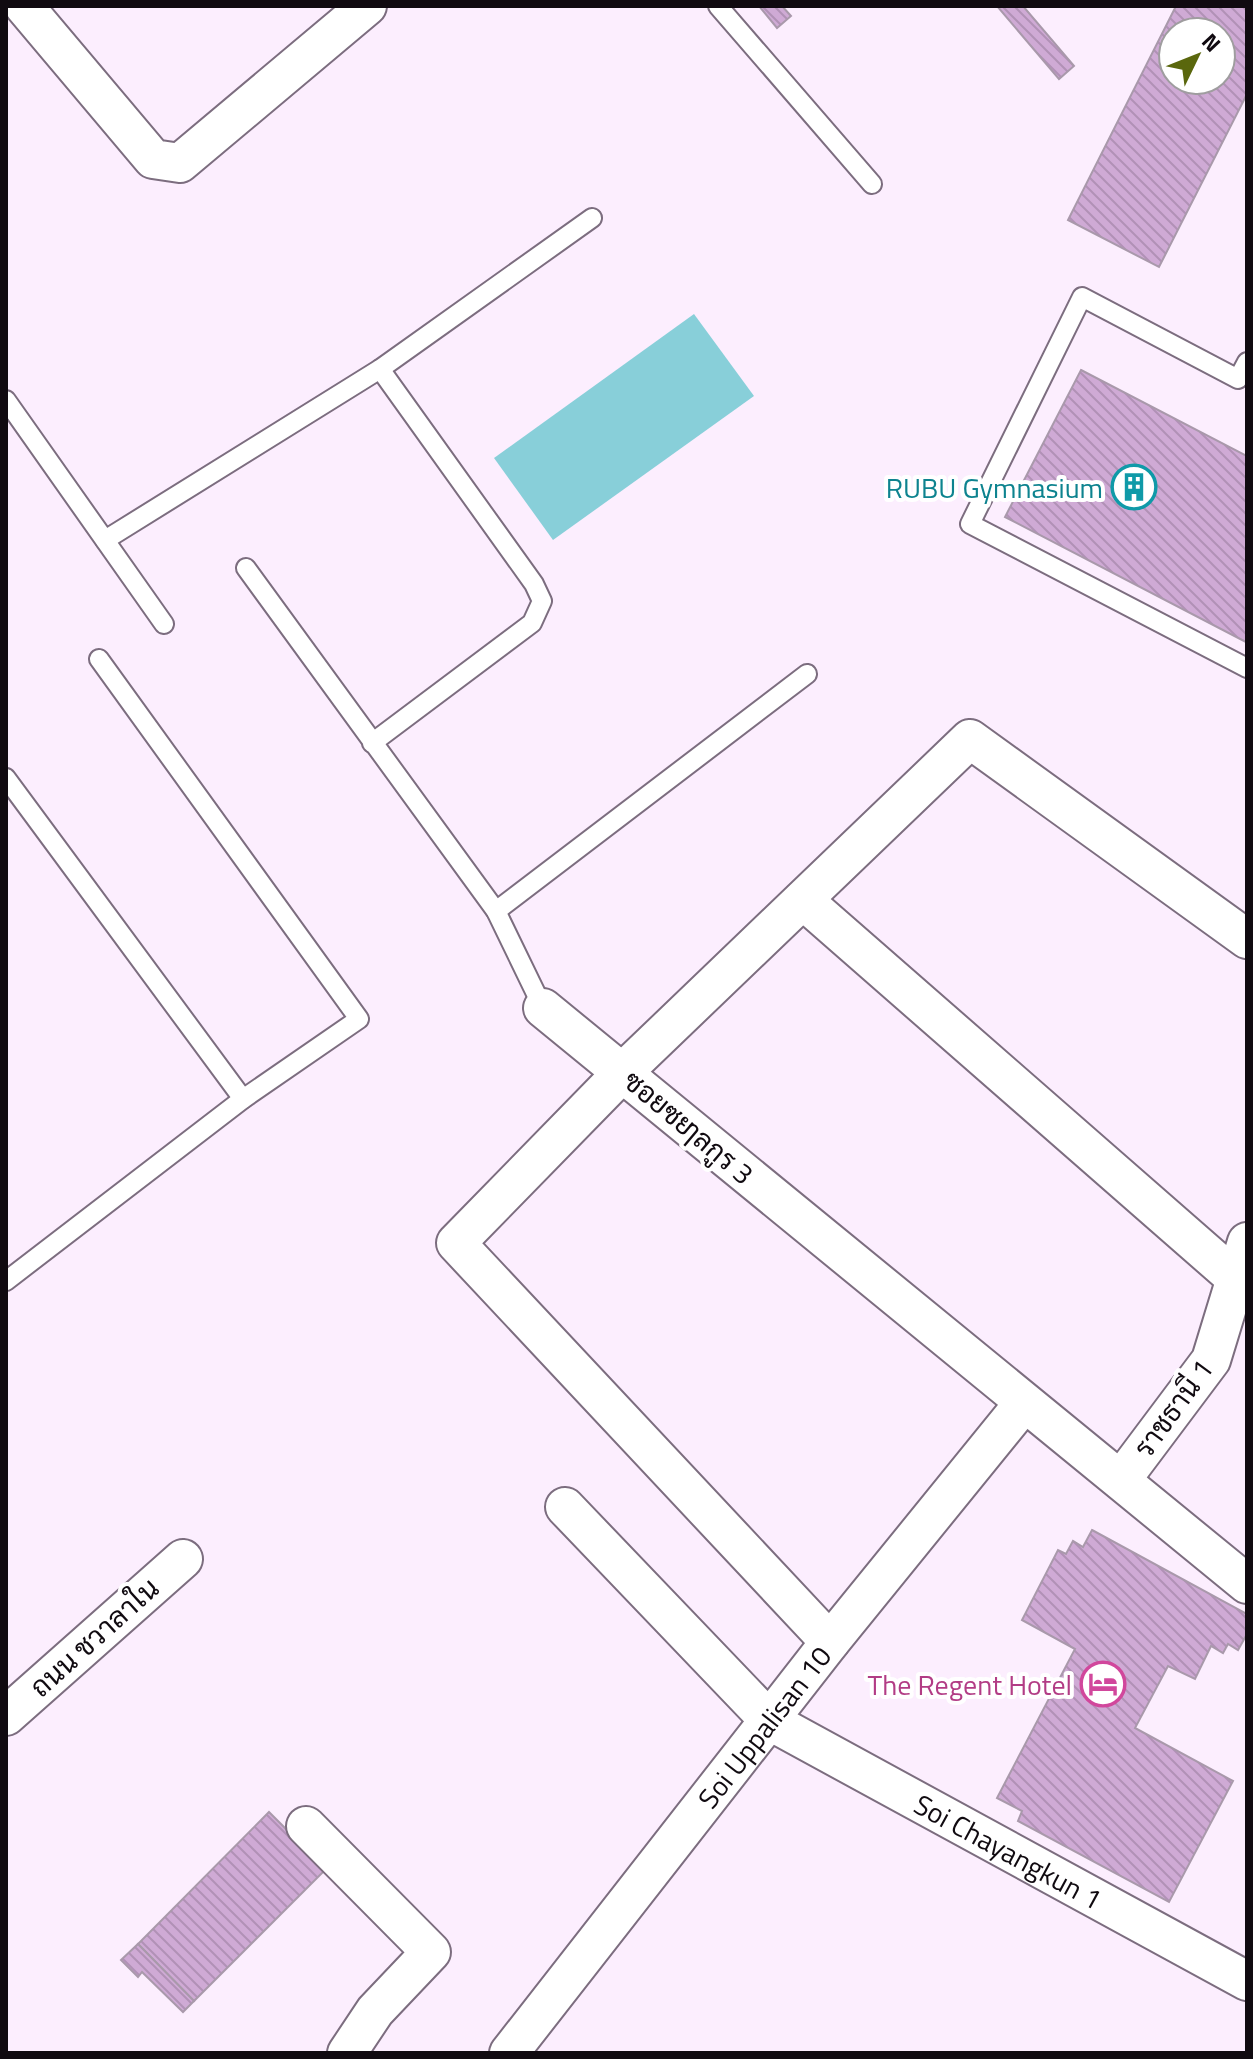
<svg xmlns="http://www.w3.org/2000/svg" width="1253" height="2059" viewBox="0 0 1253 2059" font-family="'Titillium Web',Sarabun,sans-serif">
  <defs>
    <pattern id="building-back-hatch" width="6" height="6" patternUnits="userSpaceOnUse" patternTransform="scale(2)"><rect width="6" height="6" fill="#cfaad5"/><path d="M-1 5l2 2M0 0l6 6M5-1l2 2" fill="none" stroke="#b191b6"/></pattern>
  </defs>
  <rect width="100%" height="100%" fill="#fceefe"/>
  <polygon fill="#88cfd9" points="694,314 754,396 553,540 494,458"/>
  <g fill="url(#building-back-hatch)" stroke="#a999ab" stroke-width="2" fill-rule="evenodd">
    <polygon points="759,6 782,6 791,16 777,28"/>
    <polygon points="997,6 1023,6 1074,66 1059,79"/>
    <path d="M1176,6H1247V94L1159,267L1068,220ZM1173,32H1221V80H1173Z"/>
    <polygon points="1081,370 1247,456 1246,642 1005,517"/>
    <polygon points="1092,1530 1247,1614 1247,1634 1238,1650 1228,1644 1223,1653 1211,1646 1195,1679 1168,1666 1135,1728 1233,1781 1169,1902 1018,1821 1022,1811 997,1798 1075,1649 1022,1620 1058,1550 1066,1554 1073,1541 1083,1547"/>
    <polygon points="269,1812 326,1869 194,2001 138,1944"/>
    <polygon points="138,1944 194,2001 183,2012 142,1972 138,1977 121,1960"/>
  </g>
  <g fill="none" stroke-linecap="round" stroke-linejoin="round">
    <g stroke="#7c6d7f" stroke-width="22">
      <g id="lane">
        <polyline points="718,6 872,184"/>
        <polyline points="1247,362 1238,379 1082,297 970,524 1247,668"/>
        <polyline points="6,400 164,624"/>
        <polyline points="105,540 380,369 592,218"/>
        <polyline points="246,568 496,911 543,1008"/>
        <polyline points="372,743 532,623 542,601 534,584 380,369"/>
        <polyline points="6,778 243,1099"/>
        <polyline points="496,911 807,674"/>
        <polyline points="6,1281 243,1099 359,1019 99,659"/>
      </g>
    </g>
    <g stroke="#7c6d7f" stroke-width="42">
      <g id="street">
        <polyline points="24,6 153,159 180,163 367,6"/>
        <polyline points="803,900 1234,1277"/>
        <polyline points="543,1008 1247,1584"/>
        <polyline points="1121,1480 1211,1360 1247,1242"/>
        <path id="s1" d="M565,1507L770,1721L1247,1981"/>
        <polyline points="830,1642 456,1243 623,1072 970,739 1247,939"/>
        <polyline points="6,1716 183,1559"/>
        <polyline points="306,1826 431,1952 375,2011 347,2053"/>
        <path id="s2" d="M509,2053L830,1642L1024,1403"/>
      </g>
    </g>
    <use href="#lane" stroke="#fff" stroke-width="18"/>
    <use href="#street" stroke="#fff" stroke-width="38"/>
  </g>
  <defs>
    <g id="building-ring" transform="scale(2.3)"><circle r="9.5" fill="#fff" stroke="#0f9aa8" stroke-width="1.5"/><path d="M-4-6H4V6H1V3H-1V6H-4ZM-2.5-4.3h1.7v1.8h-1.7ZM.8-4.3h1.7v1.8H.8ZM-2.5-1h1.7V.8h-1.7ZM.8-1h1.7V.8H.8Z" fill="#0f9aa8"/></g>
    <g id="hotel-ring" transform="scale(2.3)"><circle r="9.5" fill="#fff" stroke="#d1479c" stroke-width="1.5"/><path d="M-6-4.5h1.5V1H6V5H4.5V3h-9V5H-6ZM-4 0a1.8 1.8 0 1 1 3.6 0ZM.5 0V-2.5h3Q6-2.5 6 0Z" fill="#d1479c"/></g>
  </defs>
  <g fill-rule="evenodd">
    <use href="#building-ring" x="1134" y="487"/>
    <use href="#hotel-ring" x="1103" y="1684"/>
  </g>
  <g text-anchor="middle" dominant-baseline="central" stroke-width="8" stroke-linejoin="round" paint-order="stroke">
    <g font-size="28" fill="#0d838f" stroke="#fff" text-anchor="end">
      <text x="1103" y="487">RUBU Gymnasium</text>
    </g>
    <g font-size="28" fill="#100a10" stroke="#fff">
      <text transform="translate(689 1127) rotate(40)">ซอยซยๅลกูร 3</text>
      <text transform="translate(1173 1408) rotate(-54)">ราชธานี 1</text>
      <text transform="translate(94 1637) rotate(-42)">ถนน ชวาลาใน</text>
      <text stroke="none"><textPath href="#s2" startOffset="414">Soi Uppalisan 10</textPath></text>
      <text stroke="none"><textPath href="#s1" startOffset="568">Soi Chayangkun 1</textPath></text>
    </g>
    <g font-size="28" fill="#b23c85" stroke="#fff" text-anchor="end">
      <text x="1072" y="1684">The Regent Hotel</text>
    </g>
  </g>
  <rect width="1253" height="2059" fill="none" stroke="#100a10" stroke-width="16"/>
  <g transform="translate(1197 56) rotate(47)"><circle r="38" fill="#ffffff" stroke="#9f9d9f" stroke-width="2"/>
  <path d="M0-6L14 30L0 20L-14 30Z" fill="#5a670d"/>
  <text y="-12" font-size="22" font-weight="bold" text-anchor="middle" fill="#100a10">N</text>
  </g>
</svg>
